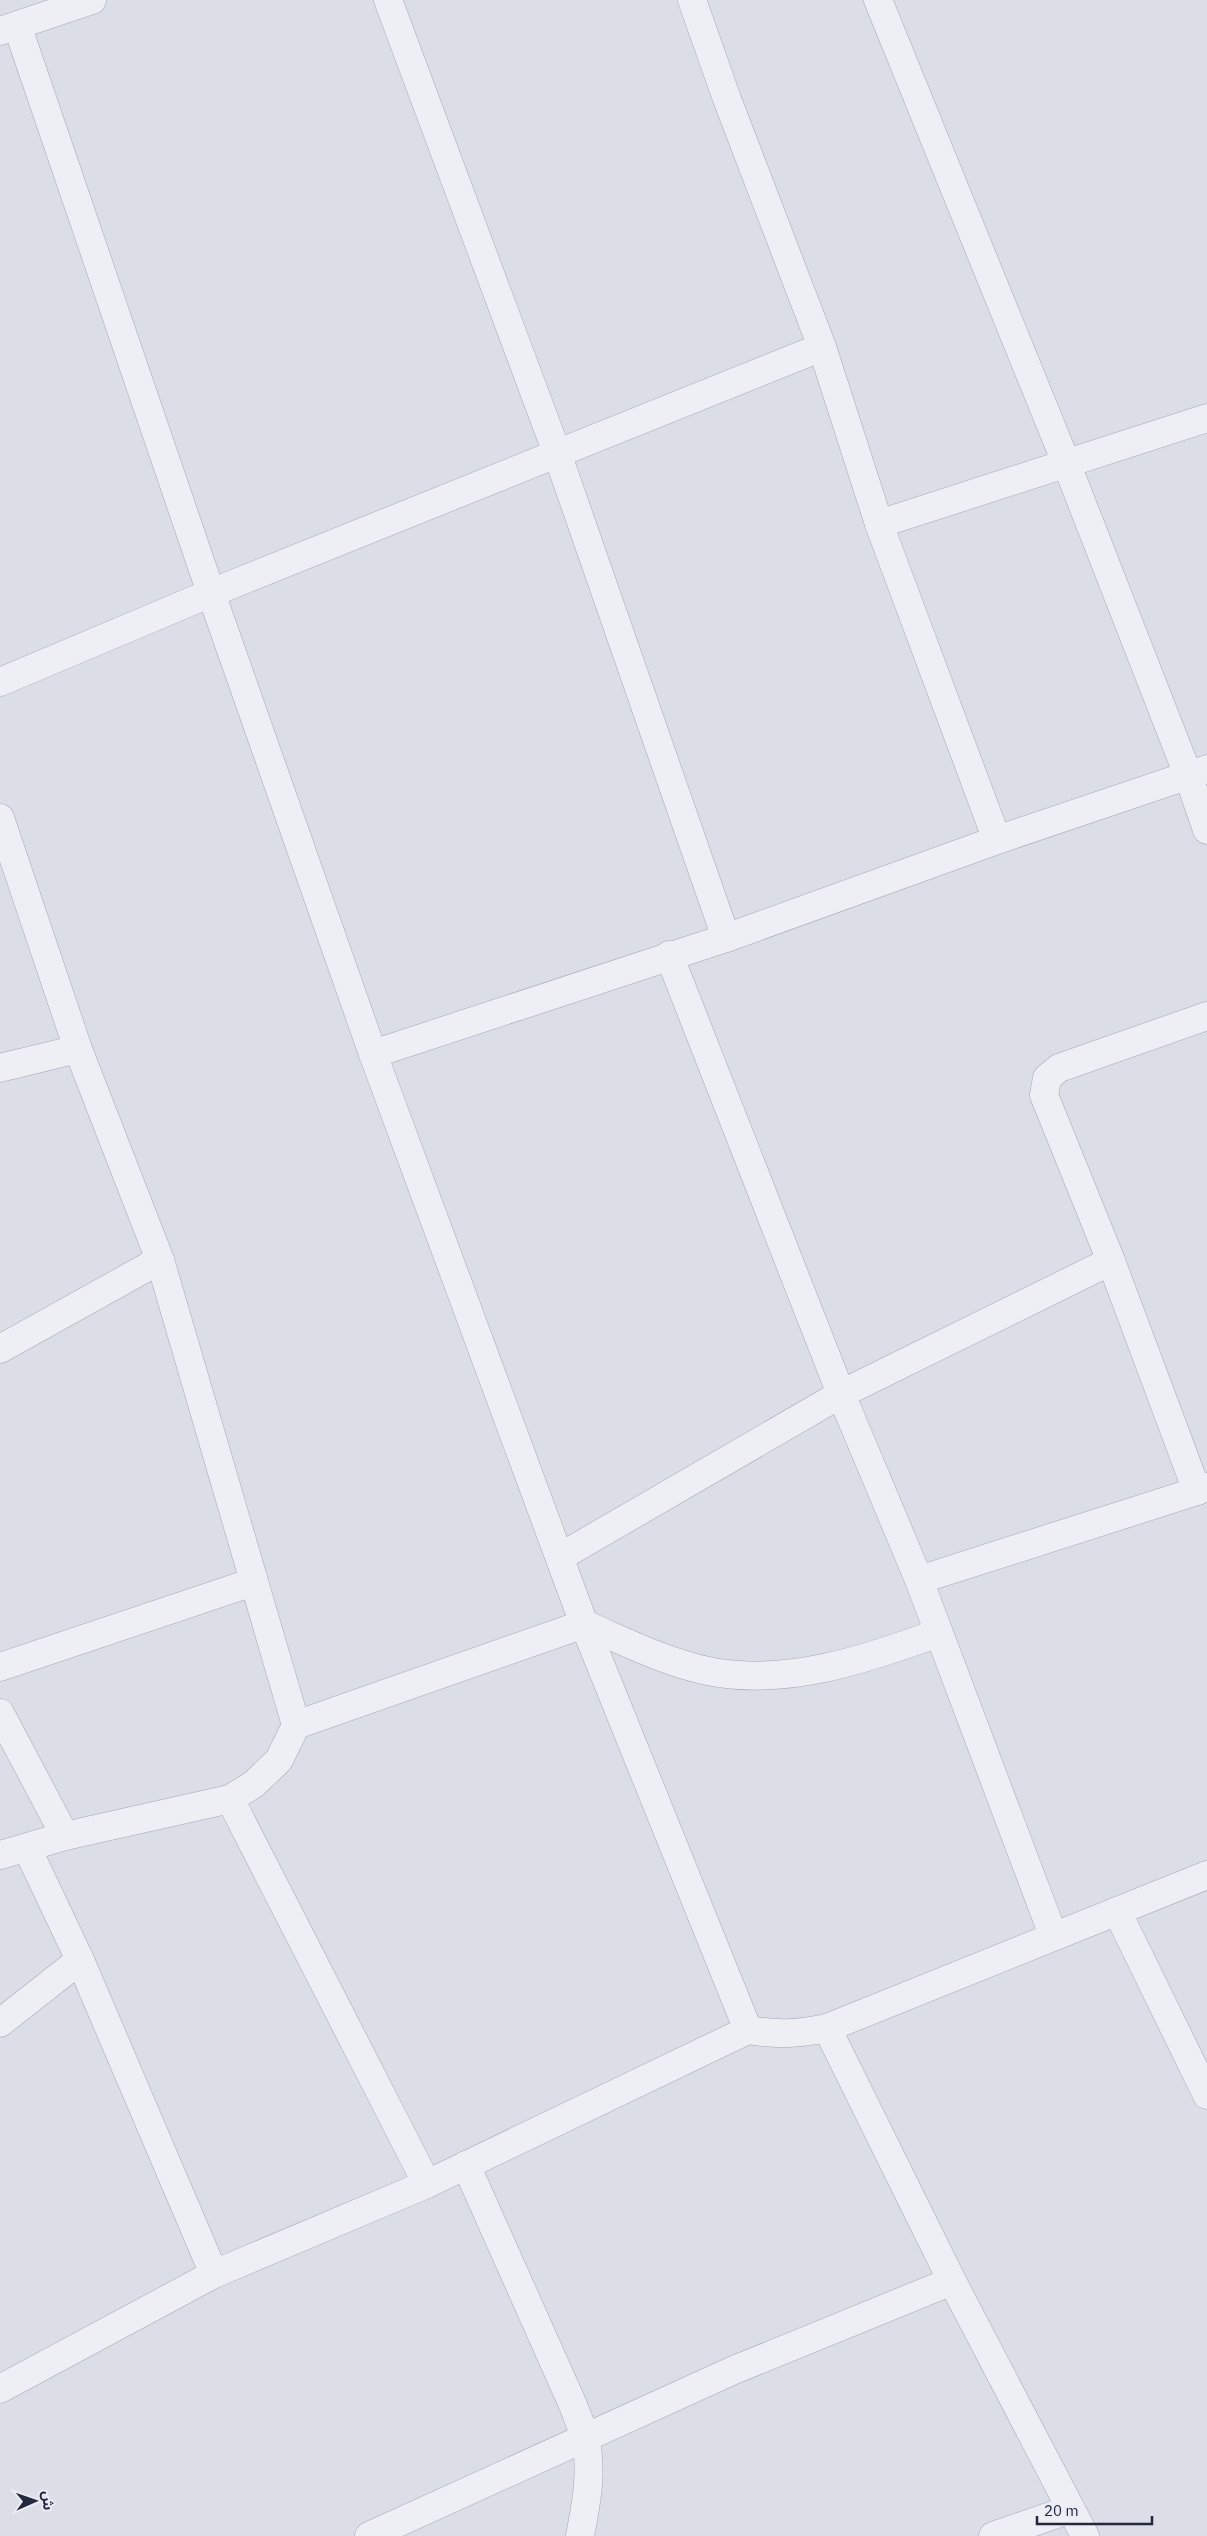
<svg xmlns="http://www.w3.org/2000/svg" width="1207" height="2536" viewBox="0 0 1207 2536" font-family="'IBM Plex Sans','Noto Sans Arabic',sans-serif">
  <rect width="100%" height="100%" fill="#dbdde7"/>
  <g fill="none" stroke-linecap="round" stroke-linejoin="round">
    <g stroke="#a4a7b4" stroke-width="29">
      <g id="street">
        <polyline points="388,0 557,453 726,938"/>
        <polyline points="692,0 727,99 822,347 879,524 997,840"/>
        <polyline points="878,0 1067,465 1188,775 1207,830"/>
        <polyline points="17,25 211,593 373,1054 584,1624 748,2030"/>
        <polyline points="0,31 92,0"/>
        <polyline points="879,524 1207,418"/>
        <polyline points="0,682 211,593 822,347"/>
        <polyline points="0,818 78,1049 160,1260 296,1725"/>
        <polyline points="669,955 841,1394 919,1580 1053,1935"/>
        <polyline points="1207,1016 1059,1068 1047,1078 1044,1095 1111,1261 1197,1491 1207,1487"/>
        <polyline points="373,1054 726,938 997,840 1207,769"/>
        <polyline points="0,1068 78,1049"/>
        <polyline points="0,1349 160,1260"/>
        <polyline points="560,1557 841,1394 1111,1261"/>
        <polyline points="919,1580 1197,1491"/>
        <polyline points="0,1667 253,1582"/>
        <polyline points="0,1713 65,1836"/>
        <polyline points="230,1799 427,2184"/>
        <polyline points="27,1848 80,1960 214,2274"/>
        <path d="M0,1855L65,1836L230,1799L254,1784L279,1760L296,1725L584,1624C624,1641 665,1662 708,1671C785,1687 867,1659 938,1633"/>
        <polyline points="1117,1911 1207,2095"/>
        <polyline points="0,2023 80,1960"/>
        <polyline points="827,2028 952,2281 1085,2536"/>
        <path d="M466,2165L573,2405C577,2416 582,2427 585,2438C593,2469 586,2505 580,2536"/>
        <path d="M0,2389L214,2274L427,2184L748,2030C778,2035 797,2034 827,2028L1207,1875"/>
        <polyline points="369,2536 734,2370 952,2281"/>
        <polyline points="993,2536 1071,2509"/>
      </g>
    </g>
    <use href="#street" stroke="#edeff5" stroke-width="28"/>
  </g>
  <g transform="translate(35 2501) rotate(88)" stroke="#eaecf5" stroke-width="4" paint-order="stroke">
  <path d="M0-4L9 19L0 12L-9 19Z" fill="#24283e"/>
  <text y="-8" font-size="14" font-weight="bold" text-anchor="middle" fill="#24283e">ش</text>
  </g>
  <path d="M1037 2516v8h115v-8" fill="none" stroke="#24283e" stroke-width="2.5"/>
  <text x="1044" y="2516" font-size="15" fill="#24283e" stroke="#eaecf5" stroke-width="4" paint-order="stroke">20 m</text>
</svg>
